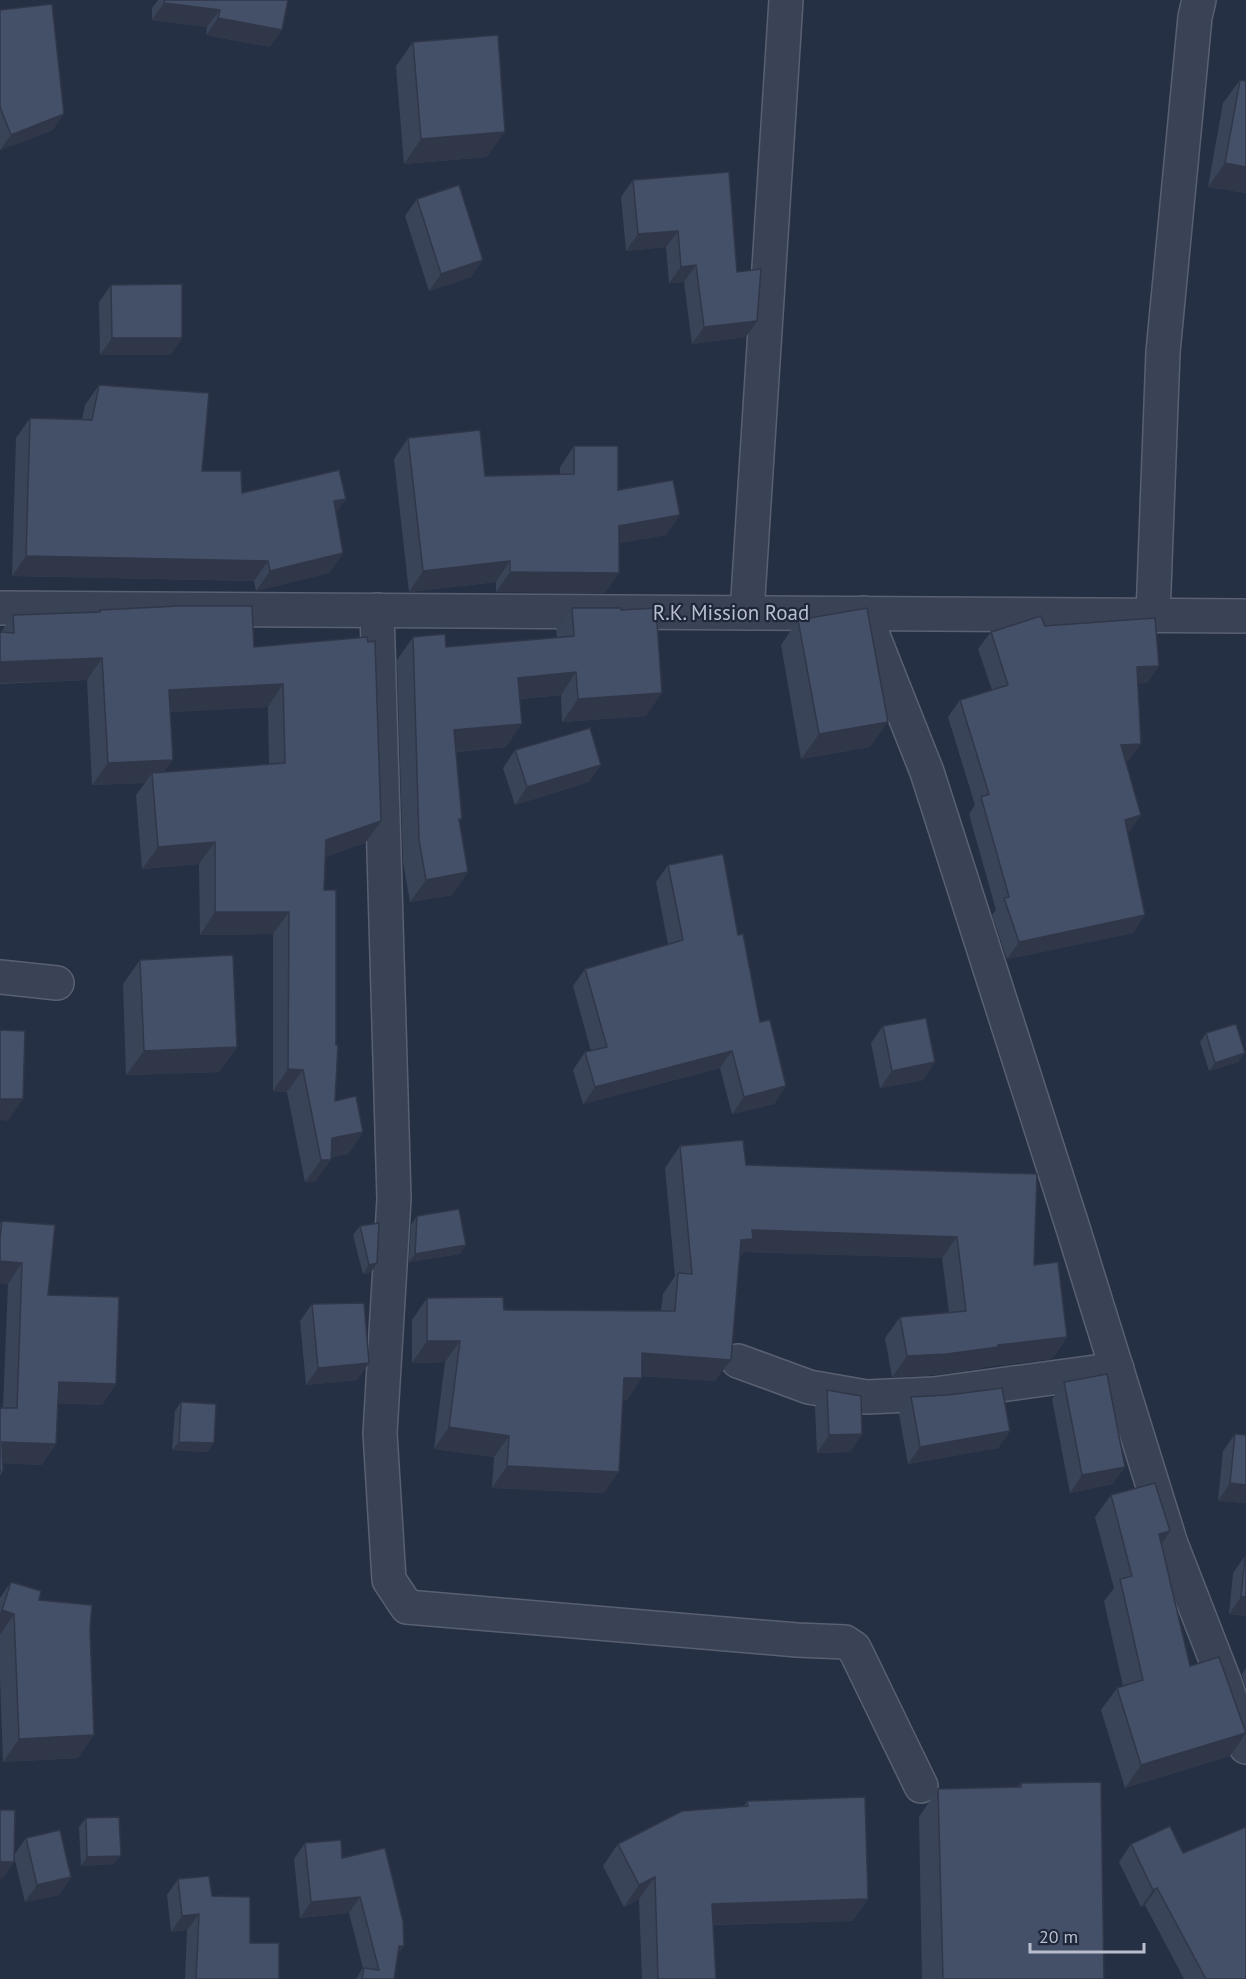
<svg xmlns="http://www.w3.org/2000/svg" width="1246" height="1979" viewBox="0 0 1246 1979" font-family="'PT Sans',sans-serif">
  <rect width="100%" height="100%" fill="#263045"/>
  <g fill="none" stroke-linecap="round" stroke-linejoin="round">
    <g stroke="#596072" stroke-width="36">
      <g id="street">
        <polyline points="0,608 1246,616"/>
        <polyline points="377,610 394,1199 380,1433 389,1580 407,1607 797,1640 845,1642 854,1648 858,1656 921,1786"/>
        <polyline points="747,613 786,0"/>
        <polyline points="864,613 927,772 1072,1225 1171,1544 1225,1683 1246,1747"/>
        <polyline points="1153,615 1163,352 1195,17 1199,0"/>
        <polyline points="0,977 57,983"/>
        <polyline points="738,1361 809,1387 866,1397 934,1394 1117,1369"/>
      </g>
    </g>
    <use href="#street" stroke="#3a4255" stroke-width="33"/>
  </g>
  <g fill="#3a4459" fill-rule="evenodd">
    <polygon points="158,0 288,0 270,47 206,35 207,27 152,20 152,8"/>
    <polygon points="0,10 53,130 0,150"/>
    <polygon points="413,42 487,157 404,164 396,66"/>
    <polygon points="1240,80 1246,193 1208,187 1223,103"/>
    <polygon points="633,180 737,272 746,337 692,344 684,282 669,283 666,247 626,251 621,197"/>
    <polygon points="417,199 471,277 429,291 405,216"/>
    <polygon points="111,285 182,338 170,355 100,355 99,302"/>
    <polygon points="99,385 202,471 242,493 346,499 336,512 343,553 329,573 256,591 254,581 12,576 16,438 30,418 82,419 85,405"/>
    <polygon points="408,438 485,476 560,474 560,467 574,446 666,535 619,543 605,593 496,592 496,582 409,592 394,459"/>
    <polygon points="572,608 646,716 562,722 561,695 520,699 506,747 456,752 459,823 452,895 410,902 403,862 397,660 413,637 446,647 557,637 556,630"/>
    <path d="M100,610L254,647L367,637L381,821L365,843L325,857L324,890L335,1101L363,1132L348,1154L331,1157L315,1182H305L287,1092L273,1091V934L200,935L199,864L142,869L136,795L145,783L92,785L87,680L0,684V632H1L13,615L99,612ZM268,707L269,764L164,772L170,712Z"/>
    <polygon points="798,620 870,747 801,759 781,645"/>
    <polygon points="1045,626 1159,666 1147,683 1138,683 1129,761 1125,761 1129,833 1127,833 1133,933 1007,959 992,915 996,910 969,814 975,805 948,717 960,700 992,690 978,649 991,632"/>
    <polygon points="515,750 589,782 515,805 503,768"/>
    <polygon points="668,865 738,935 760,1022 786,1086 774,1104 732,1114 720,1068 583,1104 573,1070 585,1052 591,1051 573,986 585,969 668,944 656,882"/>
    <polygon points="140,960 237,1047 219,1072 126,1075 123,984"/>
    <polygon points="883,1026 935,1062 923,1080 880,1088 871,1043"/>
    <polygon points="1206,1033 1238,1062 1209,1071 1200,1042"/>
    <polygon points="680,1146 746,1165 1037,1174 1034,1265 1067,1337 1052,1359 984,1367 983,1368 932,1375 892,1377 885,1338 900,1317 949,1312 942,1258 744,1252 739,1259 715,1381 642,1376 627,1400 622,1400 604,1493 492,1488 494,1457 434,1449 445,1362 412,1363 412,1320 427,1298 504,1310 661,1311 663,1294 675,1276 665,1168"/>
    <polygon points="417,1216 460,1254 409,1262 411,1225"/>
    <polygon points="2,1221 48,1295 116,1384 102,1405 58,1403 42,1465 3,1463 3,1471 0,1475 0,1408 3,1408 8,1284 0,1283 0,1223"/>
    <polygon points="360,1226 377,1263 371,1272 363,1274 353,1235"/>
    <polygon points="312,1304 369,1363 357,1380 306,1385 300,1321"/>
    <polygon points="1064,1382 1125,1467 1112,1484 1070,1493 1052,1399"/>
    <polygon points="827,1390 862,1434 850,1452 817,1453 815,1407"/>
    <polygon points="911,1397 1010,1431 998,1448 908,1464 899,1414"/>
    <polygon points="181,1402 208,1452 172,1450 175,1411"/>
    <polygon points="1235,1434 1246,1503 1218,1501 1223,1451"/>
    <polygon points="1111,1495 1161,1544 1190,1666 1230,1756 1125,1788 1101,1710 1117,1688 1123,1686 1104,1601 1114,1588 1095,1517"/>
    <polygon points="1245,1556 1246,1616 1229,1614 1233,1573"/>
    <polygon points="11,1582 39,1600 78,1758 3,1762 0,1677 0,1598"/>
    <polygon points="1246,1668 1246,1688 1242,1674"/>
    <polygon points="1021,1783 1104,1979 922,1979 919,1817 938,1789 1018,1787"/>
    <polygon points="747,1801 868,1899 852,1921 713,1925 716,1979 642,1979 639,1899 624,1907 603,1866 618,1844 744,1806"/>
    <polygon points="86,1818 114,1864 81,1866 79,1827"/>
    <polygon points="26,1838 71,1877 59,1895 25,1902 14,1856 14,1862 2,1879 14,1855"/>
    <polygon points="305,1843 342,1858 404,1946 397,1956 394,1979 356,1979 363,1968 349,1913 300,1918 294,1859"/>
    <polygon points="1131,1844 1183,1853 1246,1979 1184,1979 1145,1905 1141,1907 1119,1862"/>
    <polygon points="178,1879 212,1896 279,1979 185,1979 187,1930 171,1932 167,1895"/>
  </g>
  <g fill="#303749">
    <polygon points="164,3 220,10 207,27 152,20"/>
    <polygon points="218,18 282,30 270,47 206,35"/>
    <polygon points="64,114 53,130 0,150 11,135"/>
    <polygon points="505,132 487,157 404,164 421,139"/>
    <polygon points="1225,163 1246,167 1246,193 1208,187"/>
    <polygon points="678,231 666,247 626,251 638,234"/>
    <polygon points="483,260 471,277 429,291 441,274"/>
    <polygon points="696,265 684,282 669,283 681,267"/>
    <polygon points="757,321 746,337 692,344 704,327"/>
    <polygon points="112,338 182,338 170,355 100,355"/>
    <polygon points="346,499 332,518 334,501"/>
    <polygon points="680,515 666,535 605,546 619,526"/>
    <polygon points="343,553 329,573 256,591 270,571"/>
    <polygon points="26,556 268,561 254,581 12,576"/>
    <polygon points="510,561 496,582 409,592 423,571"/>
    <polygon points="510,572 619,573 605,593 496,592"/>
    <polygon points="102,658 87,680 0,683 0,662"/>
    <polygon points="1159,666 1147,683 1125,684 1137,667"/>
    <polygon points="576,672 561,695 502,700 518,678"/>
    <polygon points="283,684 268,707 153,713 169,690"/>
    <polygon points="662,693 646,716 562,722 578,699"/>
    <polygon points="888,722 870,747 801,759 819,734"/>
    <polygon points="522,724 506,747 438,753 454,730"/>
    <polygon points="1141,744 1129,761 1109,762 1121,745"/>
    <polygon points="173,760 157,782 152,773 145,783 92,785 108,763"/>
    <polygon points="601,765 589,782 515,805 527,787"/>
    <polygon points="1141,815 1129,833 1113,837 1125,820"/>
    <polygon points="381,821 365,843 310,862 326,840"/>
    <polygon points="215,842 199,864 142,869 158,847"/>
    <polygon points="468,872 452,895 410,902 426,880"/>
    <polygon points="215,912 289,912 273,934 200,935"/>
    <polygon points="1145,915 1133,933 1007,959 1019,942"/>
    <polygon points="237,1047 219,1072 126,1075 144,1051"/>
    <polygon points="732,1051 720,1068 583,1104 595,1087"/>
    <polygon points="1245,1053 1238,1062 1209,1071 1215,1063"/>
    <polygon points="935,1062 923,1080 880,1088 892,1071"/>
    <polygon points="288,1069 303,1070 287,1092 273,1091"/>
    <polygon points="786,1086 774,1104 732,1114 744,1097"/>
    <polygon points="0,1099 23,1099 8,1121 0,1120"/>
    <polygon points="363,1132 348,1154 321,1159 332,1138"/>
    <polygon points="321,1160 331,1160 315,1182 305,1182"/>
    <polygon points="752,1230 957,1237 942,1258 744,1252 738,1261 741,1240"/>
    <polygon points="466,1245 460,1254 409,1262 415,1254"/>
    <polygon points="0,1261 22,1263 8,1284 0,1283"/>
    <polygon points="377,1263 371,1272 363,1274 369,1265"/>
    <polygon points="1067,1337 1052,1359 984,1367 983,1368 932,1375 892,1377 907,1356"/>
    <polygon points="427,1341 460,1341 445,1362 412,1363"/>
    <polygon points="642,1353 731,1360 715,1381 627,1375"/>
    <polygon points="369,1363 357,1380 306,1385 318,1368"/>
    <polygon points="624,1378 642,1378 627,1400 609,1400"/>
    <polygon points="59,1382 116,1384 102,1405 45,1403"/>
    <polygon points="449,1427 509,1436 494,1457 434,1449"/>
    <polygon points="1010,1431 998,1448 908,1464 920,1447"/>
    <polygon points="862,1434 850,1452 817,1453 829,1435"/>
    <polygon points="2,1442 56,1444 42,1465 0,1463"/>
    <polygon points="179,1442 214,1443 208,1452 172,1450"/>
    <polygon points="507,1466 619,1472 604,1493 492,1488"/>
    <polygon points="1125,1467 1112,1484 1070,1493 1082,1475"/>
    <polygon points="1230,1483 1246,1485 1246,1503 1218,1501"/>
    <polygon points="1170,1531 1155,1554 1159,1534"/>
    <polygon points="1241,1597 1246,1597 1246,1616 1229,1614"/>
    <polygon points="2,1610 14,1614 0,1635 0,1613"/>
    <polygon points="1246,1733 1230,1756 1125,1788 1141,1765"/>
    <polygon points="94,1735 78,1758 3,1762 19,1739"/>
    <polygon points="121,1856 114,1864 81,1866 87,1857"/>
    <polygon points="0,1862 14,1862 2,1879 0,1879"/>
    <polygon points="71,1877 59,1895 25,1902 37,1885"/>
    <polygon points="655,1877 639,1899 624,1907 639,1885"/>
    <polygon points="1157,1888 1145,1905 1141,1907 1153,1890"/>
    <polygon points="360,1897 349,1913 300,1918 311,1902"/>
    <polygon points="868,1899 852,1921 697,1925 712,1904"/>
    <polygon points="199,1914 187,1930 171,1932 182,1916"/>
    <polygon points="399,1946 404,1946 393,1962"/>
  </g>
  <g fill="#444f68" stroke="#303749" stroke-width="1.5">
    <polygon points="164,0 288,0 282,30 218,18 220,10 164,3"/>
    <polygon points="52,4 64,114 11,135 0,107 0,10"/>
    <polygon points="498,35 505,132 421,139 413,42"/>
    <polygon points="1240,80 1246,81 1246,167 1225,163"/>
    <polygon points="729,172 737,272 761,269 757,321 704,327 696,265 681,267 678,231 638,234 633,180"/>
    <polygon points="459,185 483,260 441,274 417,199"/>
    <polygon points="182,284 182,338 112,338 111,285"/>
    <polygon points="99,385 209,393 202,471 241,471 242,493 339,470 346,499 334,501 343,553 270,571 268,561 26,556 30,418 92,420"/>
    <polygon points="480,430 485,476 574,474 574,446 618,446 618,490 673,480 680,515 619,526 619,573 510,572 510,561 423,571 408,438"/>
    <polygon points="178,606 252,606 254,647 367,637 368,642 375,641 381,821 326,840 324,890 336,890 336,1045 338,1045 335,1101 356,1096 363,1132 332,1138 331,1160 321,1160 303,1070 288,1069 289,912 215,912 215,842 158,847 152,773 285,763 283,684 169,690 173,760 108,763 102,658 0,662 0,632 14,633 13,615 100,612 100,610"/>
    <polygon points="572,608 621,608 621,610 656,608 662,693 578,699 576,672 518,678 522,724 454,730 462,819 459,819 468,872 426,880 419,840 413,637 445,634 446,647 574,636"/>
    <polygon points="867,608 888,722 819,734 798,620"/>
    <polygon points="1041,616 1045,626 1155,618 1159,666 1137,667 1141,744 1121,745 1141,815 1125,820 1145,915 1019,942 1004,898 1009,897 981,797 989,794 960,700 1008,685 991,632"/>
    <polygon points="590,728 601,765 527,787 515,750"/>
    <polygon points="723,854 738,935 743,934 760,1022 770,1020 786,1086 744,1097 732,1051 595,1087 585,1052 607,1047 585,969 683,940 668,865"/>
    <polygon points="233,955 237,1047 144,1051 140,960"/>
    <polygon points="926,1018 935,1062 892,1071 883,1026"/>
    <polygon points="1236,1024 1245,1053 1215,1063 1206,1033"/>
    <polygon points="0,1030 25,1031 23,1099 0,1099"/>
    <polygon points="743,1140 746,1165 1037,1174 1034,1265 1058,1262 1067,1337 998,1345 998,1347 947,1354 907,1356 900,1317 966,1311 957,1237 752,1230 753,1239 741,1240 731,1360 642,1353 642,1378 624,1378 619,1472 507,1466 509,1436 449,1427 460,1341 427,1341 427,1298 503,1297 504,1310 675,1311 678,1273 692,1274 680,1146"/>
    <polygon points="459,1209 466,1245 415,1254 417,1216"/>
    <polygon points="2,1221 55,1225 48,1295 119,1297 116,1384 59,1382 56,1444 2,1442 3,1471 0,1471 0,1408 17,1408 22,1263 0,1261 0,1238"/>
    <polygon points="379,1223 377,1263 369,1265 360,1226"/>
    <polygon points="364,1303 369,1363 318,1368 312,1304"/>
    <polygon points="1107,1374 1125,1467 1082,1475 1064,1382"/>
    <polygon points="1002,1388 1010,1431 920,1447 911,1397 948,1395"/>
    <polygon points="827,1390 861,1396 862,1434 829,1435"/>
    <polygon points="181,1402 216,1404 214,1443 179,1442"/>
    <polygon points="1235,1434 1246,1435 1246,1485 1230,1483"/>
    <polygon points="1155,1483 1170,1531 1159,1534 1190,1666 1219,1657 1246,1733 1141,1765 1117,1688 1143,1680 1120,1579 1132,1576 1111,1495"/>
    <polygon points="1245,1556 1246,1556 1246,1597 1241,1597"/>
    <polygon points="11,1582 41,1591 39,1600 92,1605 90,1629 94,1735 19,1739 14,1614 2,1610"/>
    <polygon points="1101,1782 1104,1979 943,1979 938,1789 1021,1787 1021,1783"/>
    <polygon points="865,1797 868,1899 712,1904 716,1979 658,1979 655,1877 639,1885 618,1844 682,1811 748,1806 747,1801"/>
    <polygon points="0,1810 15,1810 14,1862 0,1862"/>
    <polygon points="119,1817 121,1856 87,1857 86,1818"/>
    <polygon points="1170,1826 1183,1853 1246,1827 1246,1979 1206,1979 1157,1888 1153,1890 1131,1844"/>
    <polygon points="60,1830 71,1877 37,1885 26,1838"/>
    <polygon points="341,1840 342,1858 385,1848 403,1921 404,1946 399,1946 394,1979 362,1979 364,1968 379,1970 360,1897 311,1902 305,1843"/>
    <polygon points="209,1876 212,1896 250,1897 250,1943 279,1943 279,1979 196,1979 199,1914 182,1916 178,1879"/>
  </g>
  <g text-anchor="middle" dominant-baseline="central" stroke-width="4.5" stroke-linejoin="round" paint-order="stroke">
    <g font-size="21" fill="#b8bece" stroke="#1f273a">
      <text x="731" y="612">R.K. Mission Road</text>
    </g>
  </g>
  <path d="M1030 1943v9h114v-9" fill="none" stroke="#b8bece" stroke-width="3"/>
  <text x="1039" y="1943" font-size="18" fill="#b8bece" stroke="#1f273a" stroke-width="4.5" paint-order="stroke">20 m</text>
</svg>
